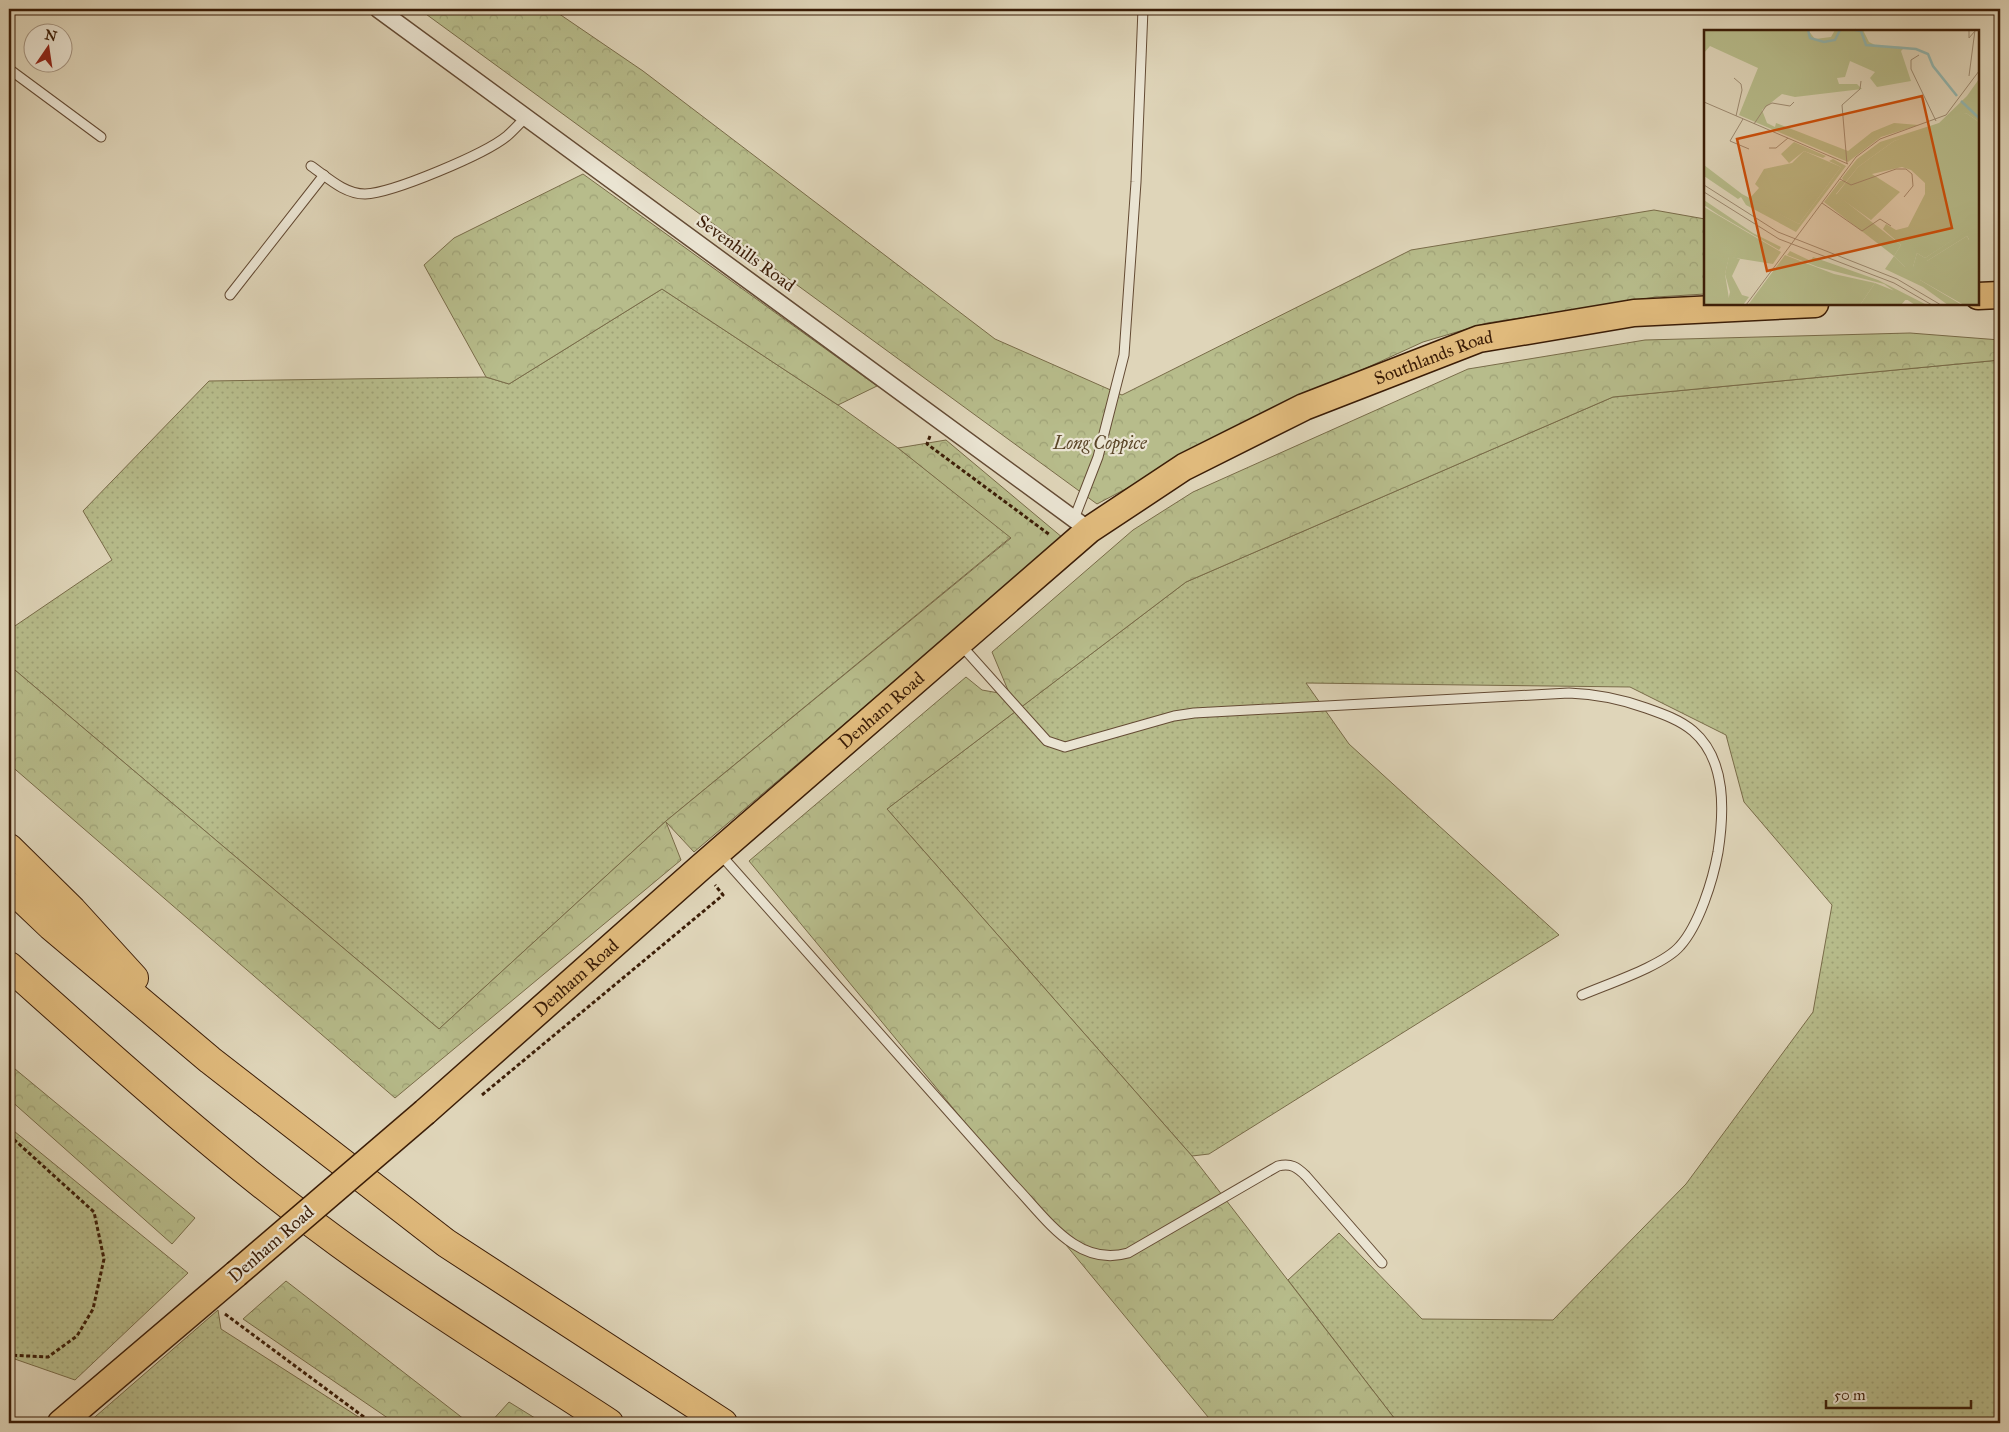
<svg xmlns="http://www.w3.org/2000/svg" width="2009" height="1432" viewBox="0 0 2009 1432" font-family="'IM FELL Great Primer',serif">
  <defs>
    <pattern id="grass-dots" width="8" height="8" patternUnits="userSpaceOnUse" patternTransform="scale(1.25)"><rect width="8" height="8" fill="#b7bc8b"/><path d="M2 2h.1M6 6h.1" fill="none" stroke="#9ea176" stroke-width="1.8" stroke-linecap="round"/></pattern>
    <pattern id="forest-crowns" width="20" height="18" patternUnits="userSpaceOnUse" patternTransform="scale(1.25)"><rect width="20" height="18" fill="#b7bc8b"/><path d="M2 6a3 3 0 1 1 6 0M12 15a3 3 0 1 1 6 0" fill="none" stroke="#9ea176"/></pattern>
  </defs>
  <rect width="100%" height="100%" fill="#dfd5b9"/>
  <filter id="stains"><feTurbulence type="fractalNoise" baseFrequency=".004" numOctaves="4"/><feColorMatrix values="0 0 0 0 .2 0 0 0 0 .09 0 0 0 0 .02 0 0 0 .5 -.17"/></filter>
  <radialGradient id="worn" r=".72"><stop offset=".6" stop-color="#630" stop-opacity="0"/><stop offset="1" stop-color="#630" stop-opacity=".3"/></radialGradient>
  <g fill="url(#grass-dots)" stroke="#796c49">
    <polygon points="662,289 838,405 898,448 1011,537 666,821 439,1029 9,665 9,630 112,560 83,511 209,381 486,377 509,384"/>
    <polygon points="2000,360 2000,1423 1398,1423 1288,1280 1339,1233 1422,1319 1553,1320 1686,1184 1813,1012 1832,905 1744,802 1726,735 1630,687 1306,683 1349,744 1559,935 1209,1154 1192,1156 887,809 1186,582 1613,397"/>
    <polygon points="9,1127 188,1273 75,1380 9,1357"/>
    <polygon points="218,1310 221,1329 368,1423 88,1423"/>
  </g>
  <g fill="url(#forest-crowns)" stroke="#796c49">
    <polygon points="419,9 552,9 643,71 995,339 1122,395 1411,250 1654,210 1705,219 1705,294 1656,297 1487,323 1423,342 1283,406 1097,504"/>
    <polygon points="583,174 877,386 838,405 662,289 509,384 486,377 424,265 454,238"/>
    <polygon points="1910,333 2000,340 2000,360 1613,397 1186,582 887,809 1192,1156 1398,1423 1213,1423 749,861 966,677 982,690 1010,695 992,652 1133,530 1193,492 1468,369 1645,340"/>
    <polygon points="946,440 1063,538 694,852 666,822 681,860 395,1098 9,764 9,665 439,1029 666,821 1011,538 898,448"/>
    <polygon points="9,1064 195,1218 172,1244 9,1099"/>
    <polygon points="286,1281 469,1423 395,1423 243,1319"/>
    <polygon points="509,1402 543,1423 490,1423"/>
  </g>
  <g fill="none" stroke-linecap="round" stroke-linejoin="round">
    <g stroke="#644b34" stroke-width="11">
      <g id="service">
        <polyline points="9,69 101,137"/>
        <path d="M311,166C327,177 344,194 365,194C393,193 485,154 507,136C514,130 520,123 526,117"/>
        <polyline points="230,295 324,175"/>
        <polyline points="1074,519 1098,457 1124,355 1136,182 1143,9"/>
        <path d="M960,644L1047,741L1065,747L1174,716L1194,713L1569,693C1596,694 1621,699 1646,708C1663,714 1680,720 1693,731C1727,760 1724,813 1718,852C1713,880 1699,925 1680,946C1663,966 1607,984 1582,995"/>
        <path d="M720,854L1014,1185C1045,1217 1077,1268 1128,1253L1278,1166C1291,1163 1297,1167 1306,1176L1382,1263"/>
      </g>
    </g>
    <g stroke="#644b34" stroke-width="19">
      <polyline id="minor" points="378,9 1089,530"/>
    </g>
    <g stroke="#3b1d07" stroke-width="29">
      <g id="primary">
        <polyline points="1978,296 2000,295"/>
        <path id="s1" d="M425,1112L701,867L1089,530L1184,467L1304,407L1479,339L1634,313L1815,304"/>
        <polyline points="61,1423 236,1274"/>
      </g>
    </g>
    <g stroke="#3b1d07" stroke-width="30">
      <g id="motorway">
        <polyline points="9,848 72,910 134,978"/>
        <polyline points="9,886 51,926 210,1060 446,1243 723,1423"/>
        <path d="M9,966C109,1055 209,1146 316,1226C410,1297 511,1359 609,1423"/>
      </g>
    </g>
    <g stroke="#3b1d07" stroke-width="3" stroke-dasharray="4 2.5" stroke-linecap="butt">
      <polyline points="930,436 927,444 1050,535"/>
      <polyline points="482,1095 723,895 715,885"/>
      <polyline points="9,1135 94,1212 104,1259 93,1309 77,1336 48,1357 9,1355"/>
      <polyline points="225,1314 372,1423"/>
    </g>
    <use href="#service" stroke="#eae4d2" stroke-width="9"/>
    <use href="#minor" stroke="#eae4d2" stroke-width="16"/>
    <use href="#primary" stroke="#e0ba7c" stroke-width="26"/>
    <use href="#motorway" stroke="#e0ba7c" stroke-width="28"/>
    <g stroke="#3b1d07" stroke-width="29" stroke-linecap="butt">
      <polyline id="primary-bridge" points="236,1274 425,1112"/>
    </g>
    <use href="#primary-bridge" stroke="#e0ba7c" stroke-width="26"/>
  </g>
  <g text-anchor="middle" dominant-baseline="central" stroke-width="4.5" stroke-linejoin="round" paint-order="stroke">
    <g font-size="18" fill="#3b1d07" stroke="#eae4d2">
      <text transform="translate(746 253) rotate(36)">Sevenhills Road</text>
      <text stroke="none"><textPath href="#s1" startOffset="1270">Southlands Road</textPath></text>
      <text stroke="none"><textPath href="#s1" startOffset="608">Denham Road</textPath></text>
      <text stroke="none"><textPath href="#s1" startOffset="202">Denham Road</textPath></text>
      <text transform="translate(271 1244) rotate(-41)">Denham Road</text>
    </g>
    <g font-size="18" font-style="italic" fill="#5a4528" stroke="#eae4d2">
      <text x="1100" y="443">Long Coppice</text>
    </g>
  </g>
  <g transform="translate(1704 30)">
    <rect width="275" height="275" fill="#dfd5b9"/>
    <path d="M262,83L275,92V275H260L216,250L223,231L263,206L265,210L272,195L221,228L213,223L209,237H201L190,226L197,215L179,199L182,194L192,200L204,197L221,164V153L207,140L198,137L168,144L196,162L167,190L132,165L154,137L190,111ZM100,121L137,137L95,194L45,169L55,158L51,154L60,139L88,133ZM0,177L77,222L69,234L25,227L21,244L26,275H0ZM81,225L130,244L171,253L156,275H44Z" fill="#b7bc8b"/>
    <path d="M0,0H104L111,9L127,7L131,0H159L165,12L173,16L201,17L197,21L207,51L173,57L166,48L171,42L146,31L141,47L133,48L135,54H153L158,59L91,67L78,64L58,80L63,93L71,97L72,93L144,121L168,102L190,93L215,95L177,107L144,132L35,85L54,38L6,16L0,23ZM275,49V92L262,83L244,93L190,111L154,137L132,164L197,215L190,226L201,237H209L213,223L221,228L272,194V203L266,211L263,206L223,231L225,242L216,250L258,275H244L219,257L181,239L190,226L120,172L136,151H140L138,148L153,129L176,112L235,93L263,66ZM90,112L122,126L119,128L100,121L85,133L77,124ZM129,129L142,136L92,202L42,175L37,167L34,169L0,146V135L38,164L95,194L137,137L125,131ZM0,170L49,203L77,217L75,220L15,185L0,175ZM86,221L107,231L109,227L174,250L223,275H211L180,254L114,237L83,225ZM25,226L36,229L28,246L38,265L45,267L39,275H26L24,271L26,262L21,244ZM171,253L198,264L203,268L197,275H156Z" fill="#b7bc8b"/>
    <path d="M0,181L22,192L23,225L0,218ZM0,224L20,227L0,265Z" fill="#b7bc8b"/>
    <path fill="none" stroke="#93b8b2" stroke-width="2.5" d="M104,0L106,8L120,12L131,10L136,0M151,0L157,1L162,15L212,19L224,24L229,36L253,66M257,71L275,88"/>
    <path fill="none" stroke="#9d8b72" stroke-width="1" d="M265,0V8L271,1M215,25L207,30V39L232,91M265,46L271,0M30,48L37,54L38,60L32,86M0,72L144,134M39,89L26,111L45,119M50,94L62,76L68,73L86,76L90,72M65,118H72L84,108M143,134L138,75L156,59L157,51M136,149L147,155L192,139H202L208,144L209,156L200,167M0,155L74,202L193,249L237,275M0,162L75,209L190,253L228,275M118,173L158,201L176,189L187,196M42,275L152,127L176,109L242,85L275,41"/>
    <path fill="#ce500b" fill-opacity="0.15" stroke="#ce500b" stroke-width="2.5" d="M218,66L248,198L63,241L33,109Z"/>
    <rect width="275" height="275" fill="none" stroke="#3b1d07" stroke-width="2.5"/>
  </g>
  <rect width="2009" height="1432" fill="none" stroke="#dfd5b9" stroke-width="30"/>
  <rect x="10" y="10" width="1989" height="1412" fill="none" stroke="#3b1d07" stroke-width="2.5"/>
  <rect x="15" y="15" width="1979" height="1402" fill="none" stroke="#3b1d07"/>
  <g transform="translate(48 48) rotate(13)"><circle r="24" fill="#eae4d2" stroke="#a49481"/>
  <path d="M0-4L9 19L0 12L-9 19Z" fill="#8f2418"/>
  <text y="-8" font-size="14" font-weight="bold" text-anchor="middle" fill="#3b1d07">N</text>
  </g>
  <path d="M1826 1400v8h145v-8" fill="none" stroke="#3b1d07" stroke-width="2.5"/>
  <text x="1834" y="1400" font-size="15" fill="#3b1d07" stroke="#eae4d2" stroke-width="4" paint-order="stroke">50 m</text>
  <rect width="100%" height="100%" filter="url(#stains)"/>
  <rect width="100%" height="100%" fill="url(#worn)"/>
</svg>
